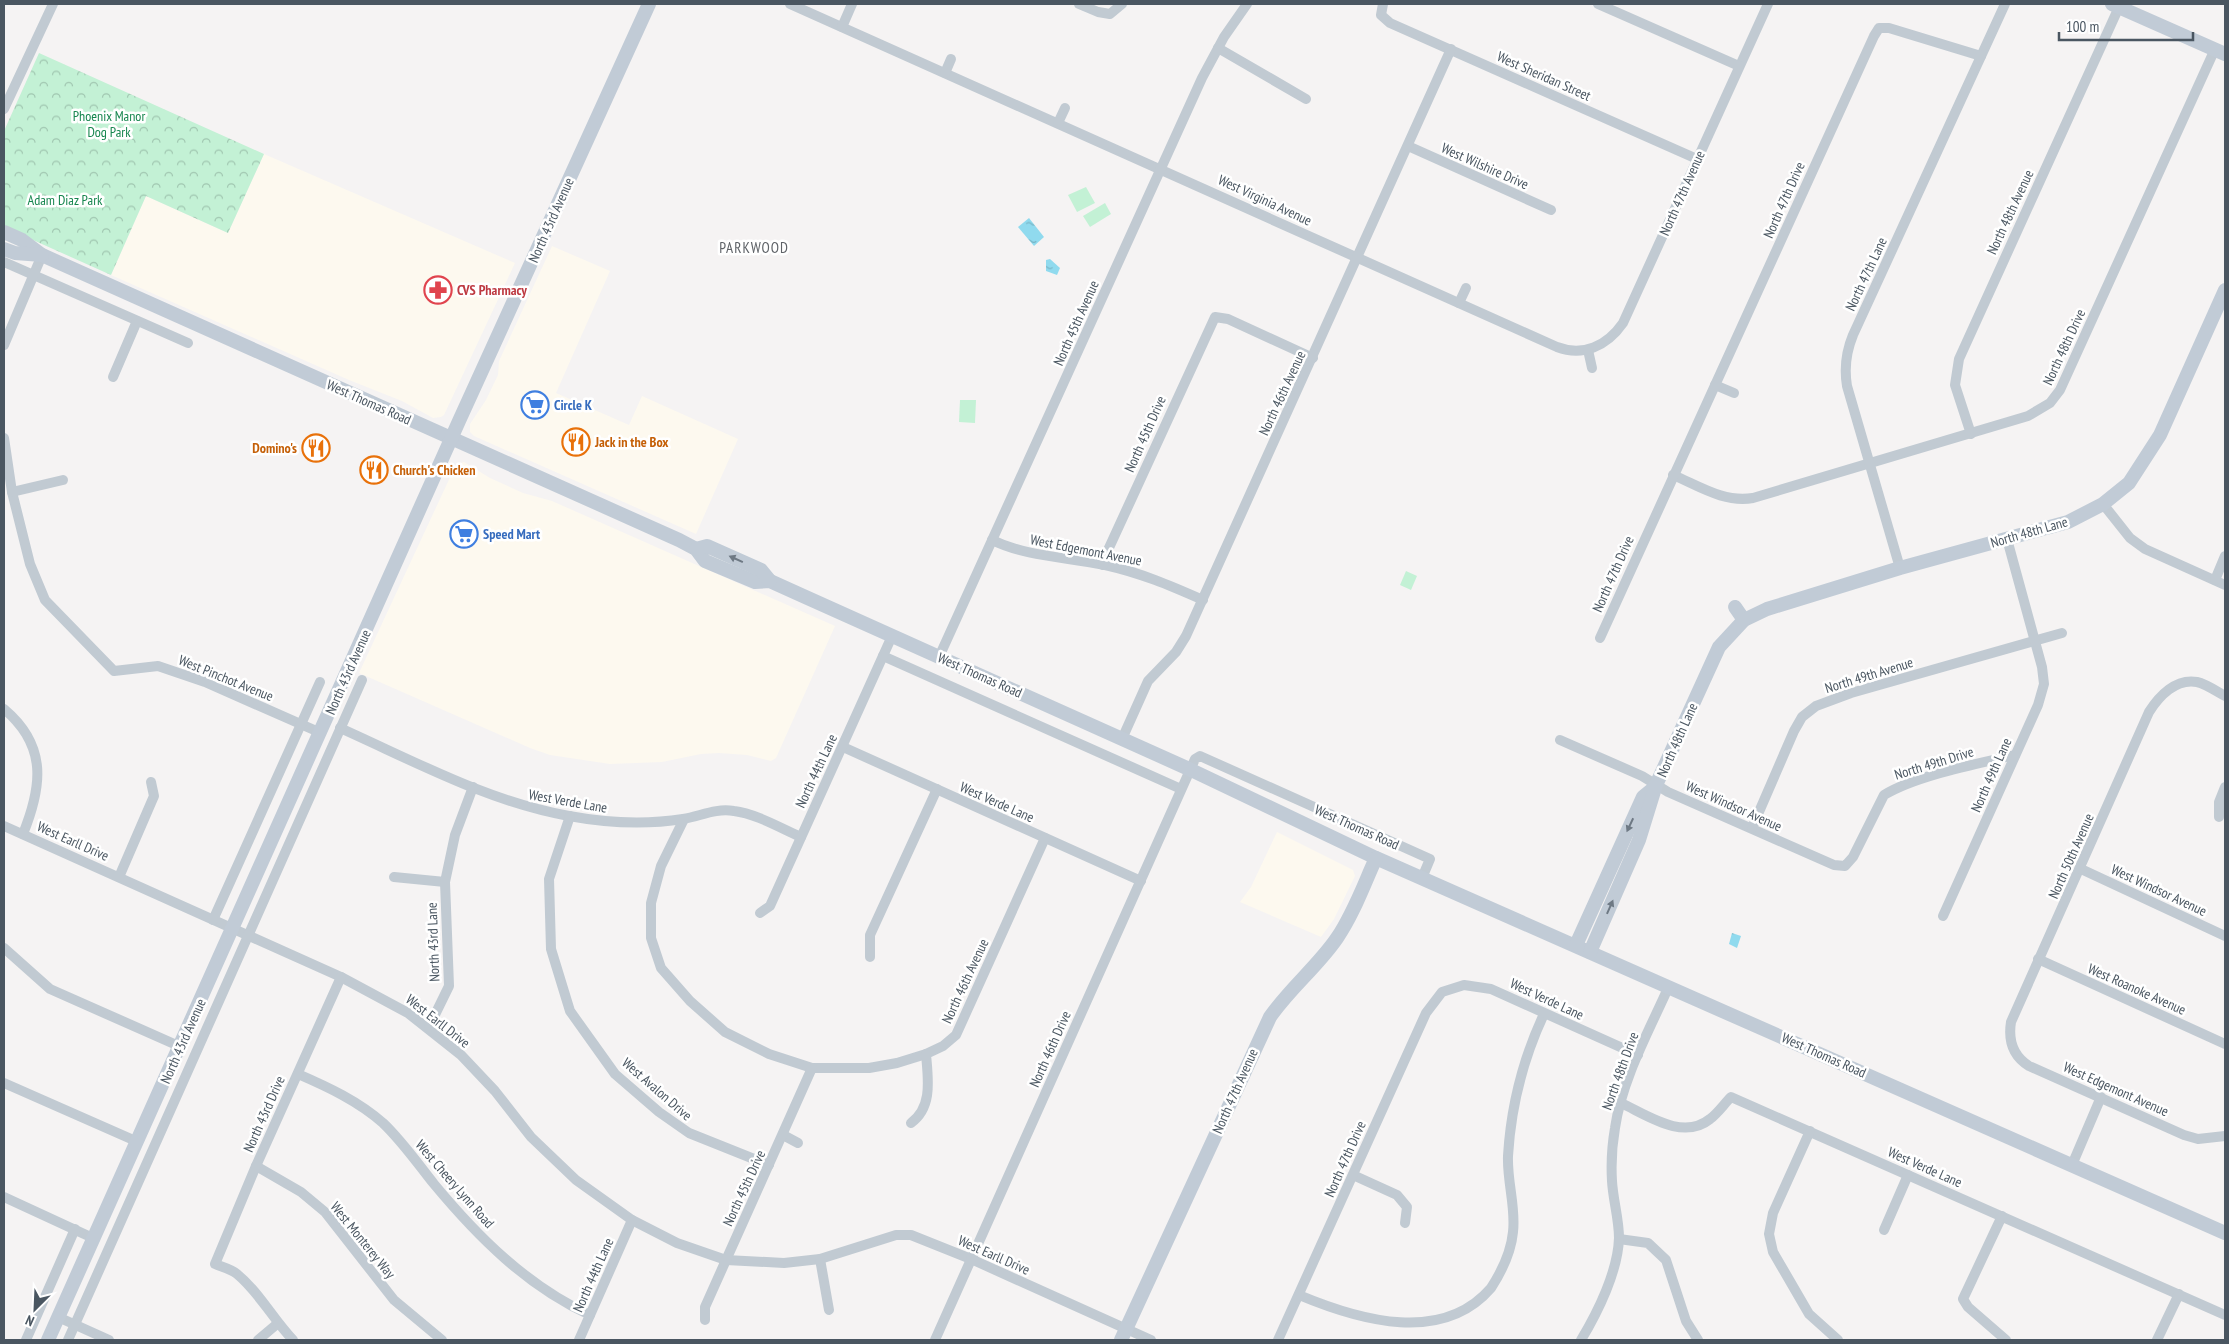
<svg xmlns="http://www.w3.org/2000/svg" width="2229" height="1344" viewBox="0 0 2229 1344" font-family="'PT Sans Narrow',sans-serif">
  <defs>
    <pattern id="forest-crowns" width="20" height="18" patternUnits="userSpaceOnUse" patternTransform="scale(1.25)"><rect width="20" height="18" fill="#c3f1d5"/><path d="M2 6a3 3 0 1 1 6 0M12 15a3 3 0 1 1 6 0" fill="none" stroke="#a0c6b0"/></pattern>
    <pattern id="water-ripples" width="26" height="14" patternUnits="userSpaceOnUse" patternTransform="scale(1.25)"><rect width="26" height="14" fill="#90daee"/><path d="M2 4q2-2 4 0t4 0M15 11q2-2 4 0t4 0" fill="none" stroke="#78b4c4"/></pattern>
  </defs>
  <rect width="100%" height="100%" fill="#f5f3f3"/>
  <g fill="#fdf9ef">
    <polygon points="264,154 515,263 444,415 441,417 433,418 402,401 349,380 111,275 146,196 228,233"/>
    <polygon points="552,246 610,271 556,393 629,425 642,396 738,439 696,534 474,436 470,432 470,424 486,400 498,375 499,361"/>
    <polygon points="464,462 490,478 523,493 552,501 835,626 776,758 771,761 747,755 719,753 701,754 662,762 610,764 550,755 530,748 359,673 453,471 457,464"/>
    <polygon points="1277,832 1353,870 1355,876 1334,919 1321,937 1240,902 1251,887"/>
  </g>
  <polygon fill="url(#forest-crowns)" points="39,53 264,154 228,233 146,196 111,275 4,227 4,131"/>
  <g fill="#c3f1d5">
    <polygon points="1086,187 1095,203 1077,212 1068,195"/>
    <polygon points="1105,203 1111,214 1090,227 1083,216"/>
    <polygon points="960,400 976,400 975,423 959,422"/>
    <polygon points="1406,571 1417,576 1411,590 1400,585"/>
  </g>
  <g fill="url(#water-ripples)">
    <polygon points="1029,218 1044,237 1034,246 1018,227"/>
    <polygon points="1050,259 1060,268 1057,275 1046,271 1046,260"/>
    <polygon points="1732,933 1741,936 1737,948 1729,944"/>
  </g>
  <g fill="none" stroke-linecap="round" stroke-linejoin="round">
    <g stroke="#c1cad2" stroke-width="10">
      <path d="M790,4L1557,347C1583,357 1607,346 1623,323L1768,4"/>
      <polyline points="1079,4 1098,12 1110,14 1122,4"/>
      <polyline points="1383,4 1381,15 1390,23 1697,159"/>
      <polyline points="1598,4 1739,66"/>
      <polyline points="842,27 852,4"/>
      <polyline points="1218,48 1306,99"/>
      <polyline points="945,73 951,59"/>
      <polyline points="4,109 53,4"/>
      <polyline points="1058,123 1065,108"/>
      <polyline points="1408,146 1551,210"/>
      <polyline points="4,262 188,343"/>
      <polyline points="1459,303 1466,288"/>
      <polyline points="4,345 42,255"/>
      <polyline points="1588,350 1592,368"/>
      <polyline points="113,377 137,321"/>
      <polyline points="1715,385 1734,393"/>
      <polyline points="1971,434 1955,385 1959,359 2119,7"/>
      <polyline points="4,438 12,492 30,564 45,600 114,671 158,666 205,682 321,733"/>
      <path d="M1673,475C1699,486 1724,503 1753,498L2028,416L2050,403L2060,390L2215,49"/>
      <polyline points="12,492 63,480"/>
      <polyline points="2103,504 2130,538 2145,549 2225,585"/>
      <path d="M992,540C1027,557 1067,557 1105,565C1141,573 1169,585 1203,600"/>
      <polyline points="1103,565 1108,550 1215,317 1228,319 1313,358"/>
      <path d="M1900,568L1847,386C1844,368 1846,352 1853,335L2005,4"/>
      <polyline points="2215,580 2225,556"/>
      <polyline points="1600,638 1874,36 1879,28 1889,28 1981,56"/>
      <polyline points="883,656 1181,789"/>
      <polyline points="939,657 1202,78 1224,37 1247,4"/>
      <path d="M2225,696C2216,691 2206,684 2197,682C2176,678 2159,696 2149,712L2011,1022C2008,1041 2013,1056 2029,1066L2184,1135L2198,1139L2225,1136"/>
      <path d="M4,709C48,746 42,787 23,834"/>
      <path d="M340,728C414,761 489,802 569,816C607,823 645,825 683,819C701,816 715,808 734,811C757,814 780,828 801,837"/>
      <polyline points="1122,739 1148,681 1176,652 1186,636 1451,49"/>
      <path d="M1560,740L1642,776L1668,792L1834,865L1845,866L1853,857L1884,795C1917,775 1977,764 2015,755"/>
      <polyline points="843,747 1141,881"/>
      <polyline points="570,816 549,879 551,949 570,1011 615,1074 659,1112 689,1133 769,1165"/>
      <polyline points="2219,817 2219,802 2225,787"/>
      <polyline points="684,819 661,866 651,903 651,938 661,968 690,1001 725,1032 769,1054 812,1068 869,1068 897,1063 926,1054"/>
      <polyline points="4,826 341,977 408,1013 461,1055 495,1091 531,1137 576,1180 632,1220 677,1243 726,1260 784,1263 820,1259 896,1235 911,1235 971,1259 1151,1340"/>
      <polyline points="1752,828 1794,731 1802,717 1816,706 1851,693 2062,633"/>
      <polyline points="2081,869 2225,936"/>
      <polyline points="119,877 154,796 151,782"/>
      <polyline points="394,877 445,882"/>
      <polyline points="760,913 770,906 892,636"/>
      <polyline points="1943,916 2038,705 2044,684 2042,667 2007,539"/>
      <polyline points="213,920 320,682"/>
      <polyline points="4,948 50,989 181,1047"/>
      <polyline points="870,957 870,935 937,789"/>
      <polyline points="2038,959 2225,1044"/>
      <polyline points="429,1027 449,986 445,882 455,835 473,787"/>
      <path d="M298,1074C328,1087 358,1101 383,1123C402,1141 418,1164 434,1184C478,1237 527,1286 590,1315"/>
      <polyline points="4,1083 138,1142"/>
      <path d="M1621,1103C1647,1115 1683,1141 1710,1119C1718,1113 1724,1104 1731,1097L2225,1315"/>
      <path d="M911,1123C933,1107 928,1079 926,1054L943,1046L956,1035L1045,838"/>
      <polyline points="1810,1131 1773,1213 1769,1234 1773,1252 1809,1314 1838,1340"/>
      <polyline points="783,1135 798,1143"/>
      <polyline points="2072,1165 2101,1097"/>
      <polyline points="256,1166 301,1192 325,1212 394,1300 442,1340"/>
      <polyline points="1353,1175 1397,1195 1407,1207 1405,1223"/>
      <polyline points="4,1197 95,1239"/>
      <polyline points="2002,1216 1963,1299 1968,1307 2006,1340"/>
      <polyline points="1884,1230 1908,1175"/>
      <polyline points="1619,1239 1648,1243 1666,1260 1686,1321 1698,1340"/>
      <polyline points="820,1259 829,1310"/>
      <path d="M1299,1295C1361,1321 1443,1344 1491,1288C1502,1271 1511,1253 1513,1232C1516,1207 1507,1182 1508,1156C1511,1106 1523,1059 1544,1014"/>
      <polyline points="58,1317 109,1340"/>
      <polyline points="705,1320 705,1307 812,1068"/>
      <polyline points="26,1340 75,1229"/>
      <polyline points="68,1340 362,680"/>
      <polyline points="258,1340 277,1324"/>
      <path d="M293,1340C273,1319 259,1292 237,1274C231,1269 222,1267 215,1264L256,1166L341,977"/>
      <polyline points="579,1340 632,1220"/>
      <polyline points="935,1340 1195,759 1200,756 1430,859 1422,878"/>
      <polyline points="1278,1340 1426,1013 1442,992 1464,985 1491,989 1638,1055"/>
      <path d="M1581,1340C1598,1312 1618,1271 1619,1238C1619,1219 1613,1200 1612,1181C1611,1164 1612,1145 1615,1128C1622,1079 1649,1031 1669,986"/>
      <polyline points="2157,1340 2179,1294"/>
    </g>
    <g stroke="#c1cbd6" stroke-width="14">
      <polyline points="2112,4 2225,54"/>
      <polyline points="4,232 22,240 42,255 679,540 696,549 705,561 755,582 770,581 801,595 1189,769 1376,858 2225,1233"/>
      <polyline points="4,249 15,253 42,255"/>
      <polyline points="696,549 707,546 761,570 770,581"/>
      <polyline points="1735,607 1744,620"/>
      <polyline points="1576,945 1643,797 1654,788"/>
      <polyline points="1590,952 1639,840 1656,785 1719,647 1744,620 1767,609 1900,568 2068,522 2103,504 2129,483 2160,435 2225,290"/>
      <polyline points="48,1340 459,421 649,4"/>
      <path d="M1121,1340L1270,1017C1290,988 1318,966 1337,938C1354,913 1364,884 1376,858"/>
    </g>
  </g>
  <defs><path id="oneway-solid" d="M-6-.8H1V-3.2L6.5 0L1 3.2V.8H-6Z" transform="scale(1.25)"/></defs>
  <g fill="#6e7984">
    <use href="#oneway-solid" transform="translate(736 559) rotate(-156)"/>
    <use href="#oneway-solid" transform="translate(1630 825) rotate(115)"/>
    <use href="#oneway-solid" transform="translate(1610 907) rotate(-66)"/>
  </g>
  <defs>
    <g id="pharmacy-ring" transform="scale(1.4375)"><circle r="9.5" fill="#fff" stroke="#e0444e" stroke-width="1.5"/><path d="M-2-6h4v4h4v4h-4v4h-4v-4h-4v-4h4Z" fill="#e0444e"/></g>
    <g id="supermarket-ring" transform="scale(1.4375)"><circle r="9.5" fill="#fff" stroke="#3f7fe0" stroke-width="1.5"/><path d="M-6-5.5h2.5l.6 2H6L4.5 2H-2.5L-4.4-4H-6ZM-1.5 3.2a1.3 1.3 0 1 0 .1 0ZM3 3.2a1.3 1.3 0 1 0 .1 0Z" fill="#3f7fe0"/></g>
    <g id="restaurant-ring" transform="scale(1.4375)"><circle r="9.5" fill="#fff" stroke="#e8710a" stroke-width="1.5"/><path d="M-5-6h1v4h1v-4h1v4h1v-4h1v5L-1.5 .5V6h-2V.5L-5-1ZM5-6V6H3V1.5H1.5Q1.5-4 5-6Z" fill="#e8710a"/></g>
  </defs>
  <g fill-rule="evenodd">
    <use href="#pharmacy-ring" x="438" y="290"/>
    <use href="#supermarket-ring" x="535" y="405"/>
    <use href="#restaurant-ring" x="576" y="442"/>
    <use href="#restaurant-ring" x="316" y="448"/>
    <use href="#restaurant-ring" x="374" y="470"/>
    <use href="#supermarket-ring" x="464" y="534"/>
  </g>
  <g text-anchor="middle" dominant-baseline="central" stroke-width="5" stroke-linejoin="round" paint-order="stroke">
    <g font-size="14" fill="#4a5661" stroke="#fff">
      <text transform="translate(1544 76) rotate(24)">West Sheridan Street</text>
      <text transform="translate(1485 166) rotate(24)">West Wilshire Drive</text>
      <text transform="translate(1682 193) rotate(-66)">North 47th Avenue</text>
      <text transform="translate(1265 200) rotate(25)">West Virginia Avenue</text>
      <text transform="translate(1784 200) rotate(-66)">North 47th Drive</text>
      <text transform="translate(2010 212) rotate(-65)">North 48th Avenue</text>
      <text transform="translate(551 220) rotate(-66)">North 43rd Avenue</text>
      <text transform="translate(1866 274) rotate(-65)">North 47th Lane</text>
      <text transform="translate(1076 323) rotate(-66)">North 45th Avenue</text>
      <text transform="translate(2064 347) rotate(-65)">North 48th Drive</text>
      <text transform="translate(1282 393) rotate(-65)">North 46th Avenue</text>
      <text transform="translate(369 402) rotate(24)">West Thomas Road</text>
      <text transform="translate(1145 434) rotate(-66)">North 45th Drive</text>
      <text transform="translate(2029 532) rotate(-16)">North 48th Lane</text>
      <text transform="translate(1086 550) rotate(11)">West Edgemont Avenue</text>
      <text transform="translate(1613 574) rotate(-66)">North 47th Drive</text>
      <text transform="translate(348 672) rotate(-66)">North 43rd Avenue</text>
      <text transform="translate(980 675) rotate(24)">West Thomas Road</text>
      <text transform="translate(1869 675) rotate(-17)">North 49th Avenue</text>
      <text transform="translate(226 678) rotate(22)">West Pinchot Avenue</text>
      <text transform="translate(1677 740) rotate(-66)">North 48th Lane</text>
      <text transform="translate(1934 763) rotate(-17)">North 49th Drive</text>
      <text transform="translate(816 771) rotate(-65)">North 44th Lane</text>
      <text transform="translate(1991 775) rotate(-66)">North 49th Lane</text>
      <text transform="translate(568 801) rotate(10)">West Verde Lane</text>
      <text transform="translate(997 802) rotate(24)">West Verde Lane</text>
      <text transform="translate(1734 806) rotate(24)">West Windsor Avenue</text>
      <text transform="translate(1357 827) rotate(24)">West Thomas Road</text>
      <text transform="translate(73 841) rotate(24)">West Earll Drive</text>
      <text transform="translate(2071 856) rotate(-66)">North 50th Avenue</text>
      <text transform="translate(2159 890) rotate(25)">West Windsor Avenue</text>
      <text transform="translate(433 942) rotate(-92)">North 43rd Lane</text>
      <text transform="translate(965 981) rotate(-65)">North 46th Avenue</text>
      <text transform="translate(2137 989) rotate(24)">West Roanoke Avenue</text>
      <text transform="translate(1547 999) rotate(25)">West Verde Lane</text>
      <text transform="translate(438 1021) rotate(38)">West Earll Drive</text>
      <text transform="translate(183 1041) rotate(-66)">North 43rd Avenue</text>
      <text transform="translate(1050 1049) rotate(-66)">North 46th Drive</text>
      <text transform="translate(1824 1055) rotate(24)">West Thomas Road</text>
      <text transform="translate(1620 1071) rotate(-70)">North 48th Drive</text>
      <text transform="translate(657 1089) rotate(41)">West Avalon Drive</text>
      <text transform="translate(2116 1089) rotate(24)">West Edgemont Avenue</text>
      <text transform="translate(1235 1091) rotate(-66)">North 47th Avenue</text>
      <text transform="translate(264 1114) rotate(-66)">North 43rd Drive</text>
      <text transform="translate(1345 1159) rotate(-66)">North 47th Drive</text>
      <text transform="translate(1925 1167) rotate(24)">West Verde Lane</text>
      <text transform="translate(455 1184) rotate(49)">West Cheery Lynn Road</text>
      <text transform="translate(744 1188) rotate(-65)">North 45th Drive</text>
      <text transform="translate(363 1240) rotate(51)">West Monterey Way</text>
      <text transform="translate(994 1255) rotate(24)">West Earll Drive</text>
      <text transform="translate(593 1275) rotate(-66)">North 44th Lane</text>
    </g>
    <g font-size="14" fill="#17864f" stroke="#fff">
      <text x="109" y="116">Phoenix Manor<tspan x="109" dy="16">Dog Park</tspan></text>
      <text x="65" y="200">Adam Diaz Park</text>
    </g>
    <g font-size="14" font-weight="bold" fill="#be3a42" stroke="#fff" text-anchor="start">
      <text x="457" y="290">CVS Pharmacy</text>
    </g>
    <g font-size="14" font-weight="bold" fill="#366cbe" stroke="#fff" text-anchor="start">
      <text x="554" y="405">Circle K</text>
      <text x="483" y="534">Speed Mart</text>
    </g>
    <g font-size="14" font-weight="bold" fill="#c56008" stroke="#fff" text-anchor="start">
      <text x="595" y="442">Jack in the Box</text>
      <text x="297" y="448" text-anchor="end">Domino's</text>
      <text x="393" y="470">Church's Chicken</text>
    </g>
    <g font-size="15" letter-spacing="1" fill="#5f6368" stroke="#fff">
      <text x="754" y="247">PARKWOOD</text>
    </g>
  </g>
  <rect width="2229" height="1344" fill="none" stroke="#4a5661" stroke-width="10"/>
  <g transform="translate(35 1309) rotate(204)" stroke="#ffffff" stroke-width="4" paint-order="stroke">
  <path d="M0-4L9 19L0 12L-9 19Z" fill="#4a5661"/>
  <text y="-8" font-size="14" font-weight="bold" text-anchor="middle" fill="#4a5661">N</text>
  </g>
  <path d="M2059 32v8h134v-8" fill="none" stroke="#4a5661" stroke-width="2.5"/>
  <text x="2066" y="32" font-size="15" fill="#4a5661" stroke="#ffffff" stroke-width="4" paint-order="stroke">100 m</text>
</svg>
